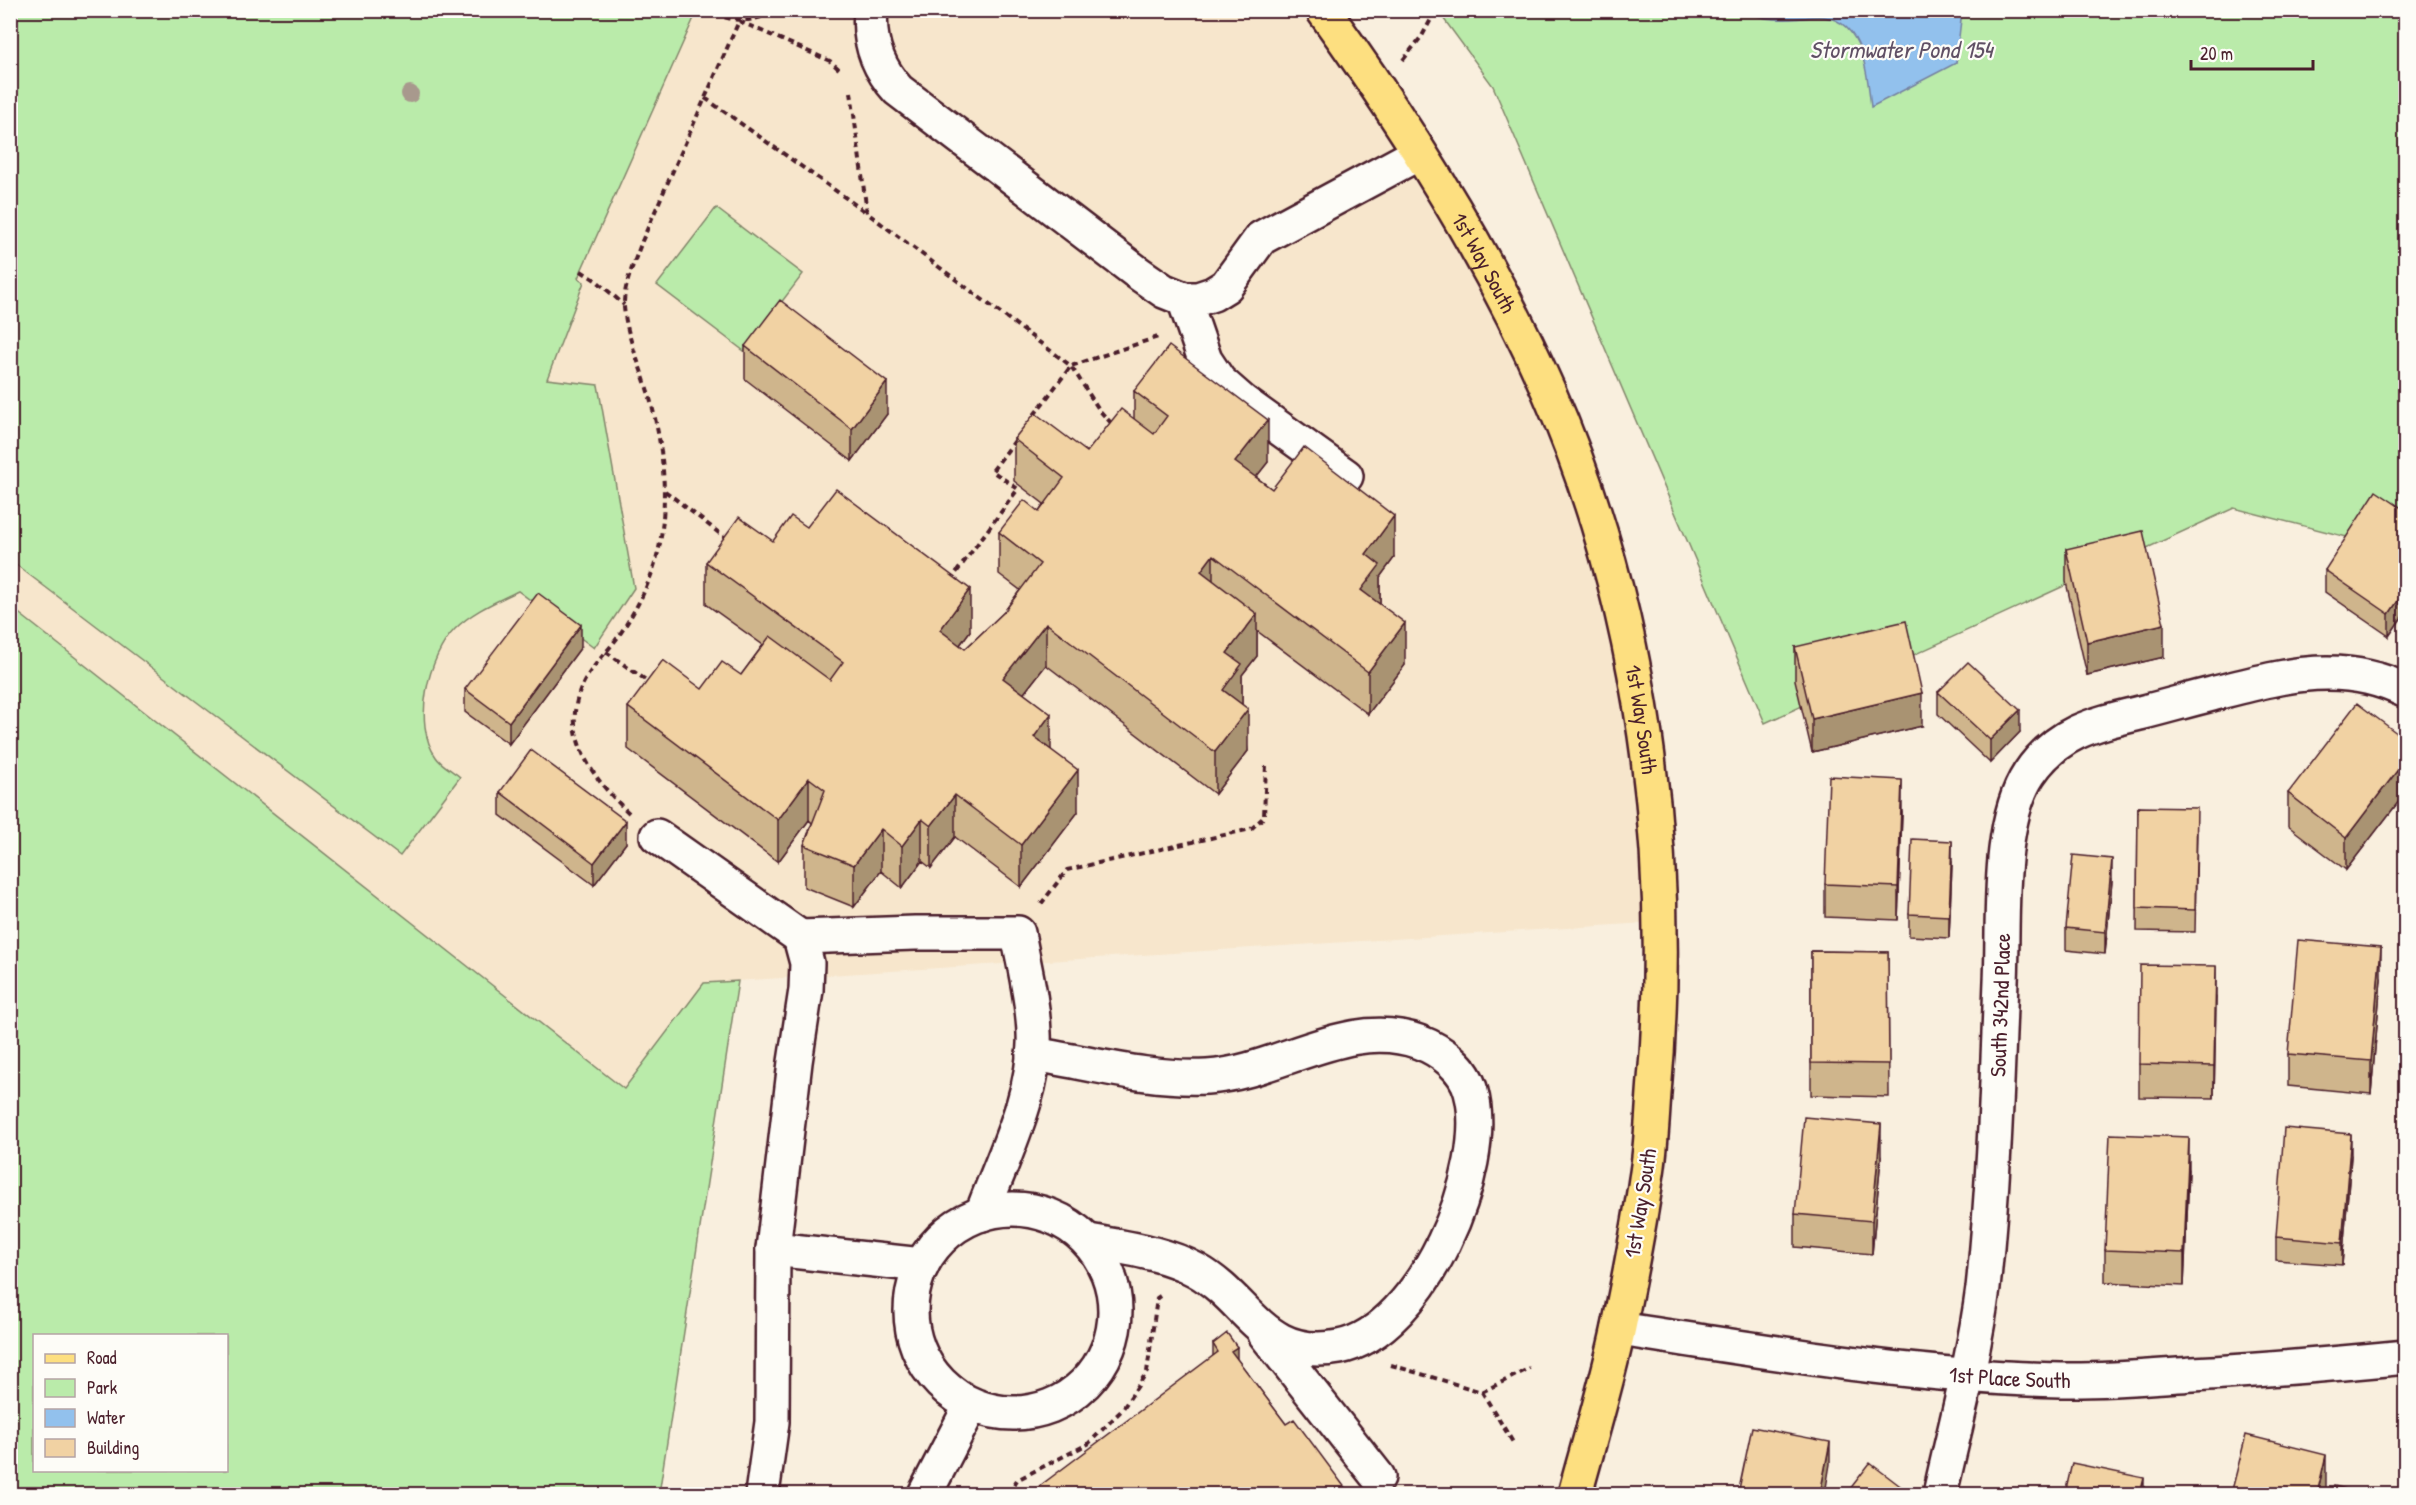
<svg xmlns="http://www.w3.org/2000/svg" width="2416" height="1505" viewBox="0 0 2416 1505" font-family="'Patrick Hand',sans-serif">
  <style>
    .built { fill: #f7e6cc }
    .green { fill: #baebaa; stroke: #82856a; stroke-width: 1.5; fill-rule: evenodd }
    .water { fill: #92c1ed; stroke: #75809f; stroke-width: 1.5 }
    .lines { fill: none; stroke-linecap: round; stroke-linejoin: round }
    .minor-casing { stroke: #4a1f2b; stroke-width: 38 }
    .major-casing { stroke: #4a1f2b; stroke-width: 38 }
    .path { stroke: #4a1f2b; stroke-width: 4; stroke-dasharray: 6 4.5; stroke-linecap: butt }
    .minor { stroke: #fdfcf7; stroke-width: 33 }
    .major { stroke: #fddf80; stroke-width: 33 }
    .tree { fill: #a8998d }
    .wall { fill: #cfb58c; stroke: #4a1f2b; stroke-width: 1.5 }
    .shaded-wall { fill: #a99372; stroke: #4a1f2b; stroke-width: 1.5 }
    .building { fill: #f1d2a3; stroke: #4a1f2b; stroke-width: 1.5 }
    .labels { text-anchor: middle; stroke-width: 4.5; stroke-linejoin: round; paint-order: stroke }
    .street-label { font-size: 22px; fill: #4a1f2b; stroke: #fdfcf7 }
    .water-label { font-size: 24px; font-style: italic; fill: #605065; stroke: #fdfcf7 }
  </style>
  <rect width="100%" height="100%" fill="#f9efde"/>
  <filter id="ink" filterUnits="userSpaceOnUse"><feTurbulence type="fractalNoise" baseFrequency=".0167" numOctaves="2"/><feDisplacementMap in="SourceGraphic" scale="12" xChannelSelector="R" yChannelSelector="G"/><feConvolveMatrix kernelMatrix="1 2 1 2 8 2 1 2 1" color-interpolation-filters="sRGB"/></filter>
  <g filter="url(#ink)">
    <path class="built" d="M10,11H1323L1470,238L1613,574L1661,922L704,983L625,1090L11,607Z"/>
    <path class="green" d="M675,10L694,18L581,271L578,278L584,282L547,379L598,385L634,588L594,648L518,591C496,602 473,611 455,629C428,656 412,724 436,757C441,765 453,771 460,777L400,856L11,561L10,11Z
      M1438,11H2405V552L2234,508L1765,723L1493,86Z
      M716,208L803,274L744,351L657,285Z
      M11,607L624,1089L704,983L738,981L659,1494H11ZM34,1336H226V1470H34Z"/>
    <path class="water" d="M1745,11H1962L1956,63L1871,107C1867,73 1863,12 1813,17C1790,19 1767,23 1745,11Z"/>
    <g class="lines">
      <g class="minor-casing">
        <g id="minor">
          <path d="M871,10C868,41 878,68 898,90L1138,273L1164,291L1184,299H1198L1213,294L1226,286L1261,238L1419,153"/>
          <path d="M1184,299L1205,360L1219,381L1243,402L1346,476"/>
          <path d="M657,836L800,937L807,963L806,990L795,1062L773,1249L772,1422L762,1494"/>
          <path d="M800,937L915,933H1018C1024,966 1033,1000 1034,1033C1037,1092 1002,1159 982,1214"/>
          <path d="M1033,1054C1090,1063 1150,1080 1207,1077C1278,1073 1348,1016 1419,1042C1441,1050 1465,1068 1471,1092C1492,1168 1422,1331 1339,1347C1263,1361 1250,1300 1196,1270C1163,1252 1125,1248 1089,1241"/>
          <circle cx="1013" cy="1311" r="102"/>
          <path d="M773,1249L922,1265"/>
          <path id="s1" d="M1619,1329C1766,1351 1912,1377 2061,1380C2105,1381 2149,1377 2193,1374C2264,1370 2335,1364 2406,1357"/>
          <path d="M1265,1334L1378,1477"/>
          <path d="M925,1494L971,1405"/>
          <path id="s2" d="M1940,1494C1955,1426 1974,1357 1983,1288C1994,1186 1997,1083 2001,981C2004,922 1996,824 2029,774C2057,732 2094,724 2140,713C2164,707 2188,700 2212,694C2279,677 2340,658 2406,691"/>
        </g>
      </g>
      <g class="major-casing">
        <g id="major">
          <path id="s3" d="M1323,10C1409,129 1489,256 1548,390C1644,609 1675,856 1654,1093C1652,1121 1651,1151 1646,1179C1639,1228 1629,1278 1619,1327C1607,1383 1590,1439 1575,1494"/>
        </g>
      </g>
      <path class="path" d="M705,10C733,22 749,25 777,10
        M1403,60L1422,36L1436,10
        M851,92L867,213L1071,366L1158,337
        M705,98L867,213
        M581,271L597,281L624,305
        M1034,415L1071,366L1100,411L1113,425
        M665,491L728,540
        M950,581L1018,489L992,471L1017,438
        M606,652L650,683
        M629,813C595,781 559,736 582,686C591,666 608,652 620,634C638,607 654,576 660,543C669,488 662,435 645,382C637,358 626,332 624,307C623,286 635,261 642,241L739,21L830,61L840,70
        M1041,904L1067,870L1251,829L1264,817L1266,764
        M1391,1365L1482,1392L1514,1444
        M1482,1392L1530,1368
        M1008,1494L1017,1480L1088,1444L1122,1410L1147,1372L1157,1298L1160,1296"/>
      <use href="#minor" class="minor"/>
      <use href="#major" class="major"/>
    </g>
    <circle class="tree" cx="410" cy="94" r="9"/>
    <path class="wall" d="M745,346L887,414L852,461L745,379Z
      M1134,391L1268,462L1256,477L1272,489L1394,558L1380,577V604L1405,665L1368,714L1257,631V656L1242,675V705L1248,751L1215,794L1046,665L1024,693L1051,750L1078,812L1021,887L955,837L931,868L922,861L902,888L881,871L854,907L804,887V845L812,823L809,820L778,862L628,749V707L702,689L741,675L763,645L706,604V562L773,541L807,527L970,631L960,645L965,649L1004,612L1020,590L999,574V532L1039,512L1044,504L1014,481V439L1087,452L1134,419Z
      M2406,511V611L2389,636L2325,592V570Z
      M2066,549L2164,657L2087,675L2066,582Z
      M581,647L509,744L465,712V689Z
      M1795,647L1922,726L1812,752L1795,680Z
      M1938,692L2020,732L1990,763L1938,714Z
      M2406,740V792L2346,870L2288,826V793Z
      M500,792L626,843L594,885L500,815Z
      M2138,807L2197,831L2195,932L2137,931Z
      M1902,813L1898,920L1825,917V884Z
      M1952,863L1949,938L1909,936V914Z
      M2112,881L2105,954L2066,950V928Z
      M1811,951L1888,952L1889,1097L1811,1095Z
      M2381,979L2371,1094L2288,1086V1054Z
      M2216,998L2214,1098L2139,1097V1064Z
      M2351,1156L2342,1265L2276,1260V1237Z
      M1881,1157L1872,1254L1795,1247V1214Z
      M2189,1170L2184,1286L2105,1282V1250Z
      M1213,1344L1237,1359L1286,1424L1349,1494L1213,1356Z"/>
    <path class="shaded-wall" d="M887,382V414L852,461V429Z
      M1268,420V462L1235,504V462Z
      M1394,516V558L1380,577V607L1361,590L1366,554Z
      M1213,555V597L1201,571Z
      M970,589V631L940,672V630Z
      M2406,589V611L2389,636V614Z
      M1257,614V656L1242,675V706L1223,690L1227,653Z
      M1046,623V665L1003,720V678Z
      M1405,623V665L1368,714V672Z
      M2164,624V657L2087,675V642Z
      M581,625V647L509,744V722Z
      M1922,693V726L1812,752V719Z
      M1248,709V751L1215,794V752Z
      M2020,710V732L1990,763V740Z
      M1051,714V756L1034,737Z
      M2406,759V792L2346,870V838Z
      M1078,770V812L1021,887V845Z
      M809,778V820L778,862V820Z
      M1902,780V813L1898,920V887Z
      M955,795V837L931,868V826Z
      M922,819V861L902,888V846Z
      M626,821V843L594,885V863Z
      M881,829V871L854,907V865Z
      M1952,841V863L1949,938V916Z
      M2112,859V881L2105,954V932Z
      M2381,947V979L2371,1094V1061Z
      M2216,966V998L2214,1098V1066Z
      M1881,1124V1157L1872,1254V1221Z
      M2351,1134V1156L2342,1265V1243Z
      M2189,1137V1170L2184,1286V1253Z
      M1237,1347V1389L1231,1351Z
      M1830,1442V1464L1825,1494H1820Z
      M2326,1455V1488L2325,1494H2317Z
      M2144,1478V1494H2140Z
      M1903,1488V1494H1898Z"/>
    <path class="building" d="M780,300L887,382L852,429L745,346Z
      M1169,346L1268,420L1235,462L1272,489L1304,447L1394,516L1366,554L1380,565L1361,590L1405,623L1368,672L1213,555L1201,571L1257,614L1227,653L1242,664L1223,690L1248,709L1215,752L1046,623L1003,678L1051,714L1034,737L1078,770L1021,845L955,795L931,826L922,819L902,846L881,829L854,865L804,845L825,790L809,778L778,820L628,707L663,660L702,689L722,662L741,675L770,636L830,680L843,662L706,562L739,517L773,541L791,516L807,527L836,489L970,589L940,630L965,649L1004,612L1040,564L999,532L1024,500L1039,512L1064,478L1014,439L1035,413L1087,452L1121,409L1154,434L1167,416L1134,391Z
      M2376,491L2406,511V589L2389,614L2325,570Z
      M2143,531L2164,624L2087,642L2066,549Z
      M538,593L581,625L509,722L465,689Z
      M1906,621L1922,693L1812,719L1795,647Z
      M1968,662L2020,710L1990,740L1938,692Z
      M2357,703L2406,740V759L2346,838L2288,793Z
      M531,750L626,821L594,863L500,792Z
      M1829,776L1902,780L1898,887L1825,884Z
      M2138,807L2197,808L2195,910L2137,908Z
      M1912,839L1952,841L1949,916L1909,914Z
      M2073,855L2112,859L2105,932L2066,928Z
      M2298,940L2381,947L2371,1061L2288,1054Z
      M1811,951L1888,952L1889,1064L1811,1063Z
      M2140,965L2216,966L2214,1066L2139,1064Z
      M1804,1117L1881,1124L1872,1221L1795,1214Z
      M2284,1128L2351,1134L2342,1243L2276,1237Z
      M2110,1134L2189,1137L2184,1253L2105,1250Z
      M1227,1333L1237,1347L1231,1351L1286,1424L1294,1419L1349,1493L1347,1494H1029L1218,1352L1213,1344Z
      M1752,1427L1830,1442L1820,1494H1738Z
      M2246,1435L2326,1455L2317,1494H2231Z
      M1870,1463L1903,1488L1898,1494H1846Z
      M2072,1463L2144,1478L2140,1494H2065Z
      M2334,1486L2367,1494H2333Z"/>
  </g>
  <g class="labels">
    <g class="street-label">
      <text dy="8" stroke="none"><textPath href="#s3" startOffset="300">1st Way South</textPath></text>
      <text dy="8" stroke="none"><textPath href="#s3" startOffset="786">1st Way South</textPath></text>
      <text dy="8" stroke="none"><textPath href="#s2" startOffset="494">South 342nd Place</textPath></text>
      <text transform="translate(1640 1203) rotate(-81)" y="8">1st Way South</text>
      <text dy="8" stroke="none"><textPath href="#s1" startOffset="394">1st Place South</textPath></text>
    </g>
    <g class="water-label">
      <text x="1901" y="58">Stormwater Pond 154</text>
    </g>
  </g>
  <rect width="2416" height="1505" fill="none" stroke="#fdfcf7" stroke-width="36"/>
  <rect x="18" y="18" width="2380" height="1469" fill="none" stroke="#4a1f2b" stroke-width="2" filter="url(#ink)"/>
  <rect x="33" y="1334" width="195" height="138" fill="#fdfcf7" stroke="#b5a4a5" stroke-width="1.5"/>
  <rect x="45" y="1354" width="30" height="9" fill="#fddf80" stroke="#b5a4a5" stroke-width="1.5"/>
  <text x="87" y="1364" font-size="18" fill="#4a1f2b">Road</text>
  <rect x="45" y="1379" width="30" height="18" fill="#baebaa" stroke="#b5a4a5" stroke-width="1.5"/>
  <text x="87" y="1394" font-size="18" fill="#4a1f2b">Park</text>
  <rect x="45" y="1409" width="30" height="18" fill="#92c1ed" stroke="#b5a4a5" stroke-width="1.5"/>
  <text x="87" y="1424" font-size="18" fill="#4a1f2b">Water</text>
  <rect x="45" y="1439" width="30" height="18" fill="#f1d2a3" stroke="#b5a4a5" stroke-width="1.5"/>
  <text x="87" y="1454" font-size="18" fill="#4a1f2b">Building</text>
  <path d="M2191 60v9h122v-9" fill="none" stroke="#4a1f2b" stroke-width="3"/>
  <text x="2200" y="60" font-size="18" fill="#4a1f2b" stroke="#fdfcf7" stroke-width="4.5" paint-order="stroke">20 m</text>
</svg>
